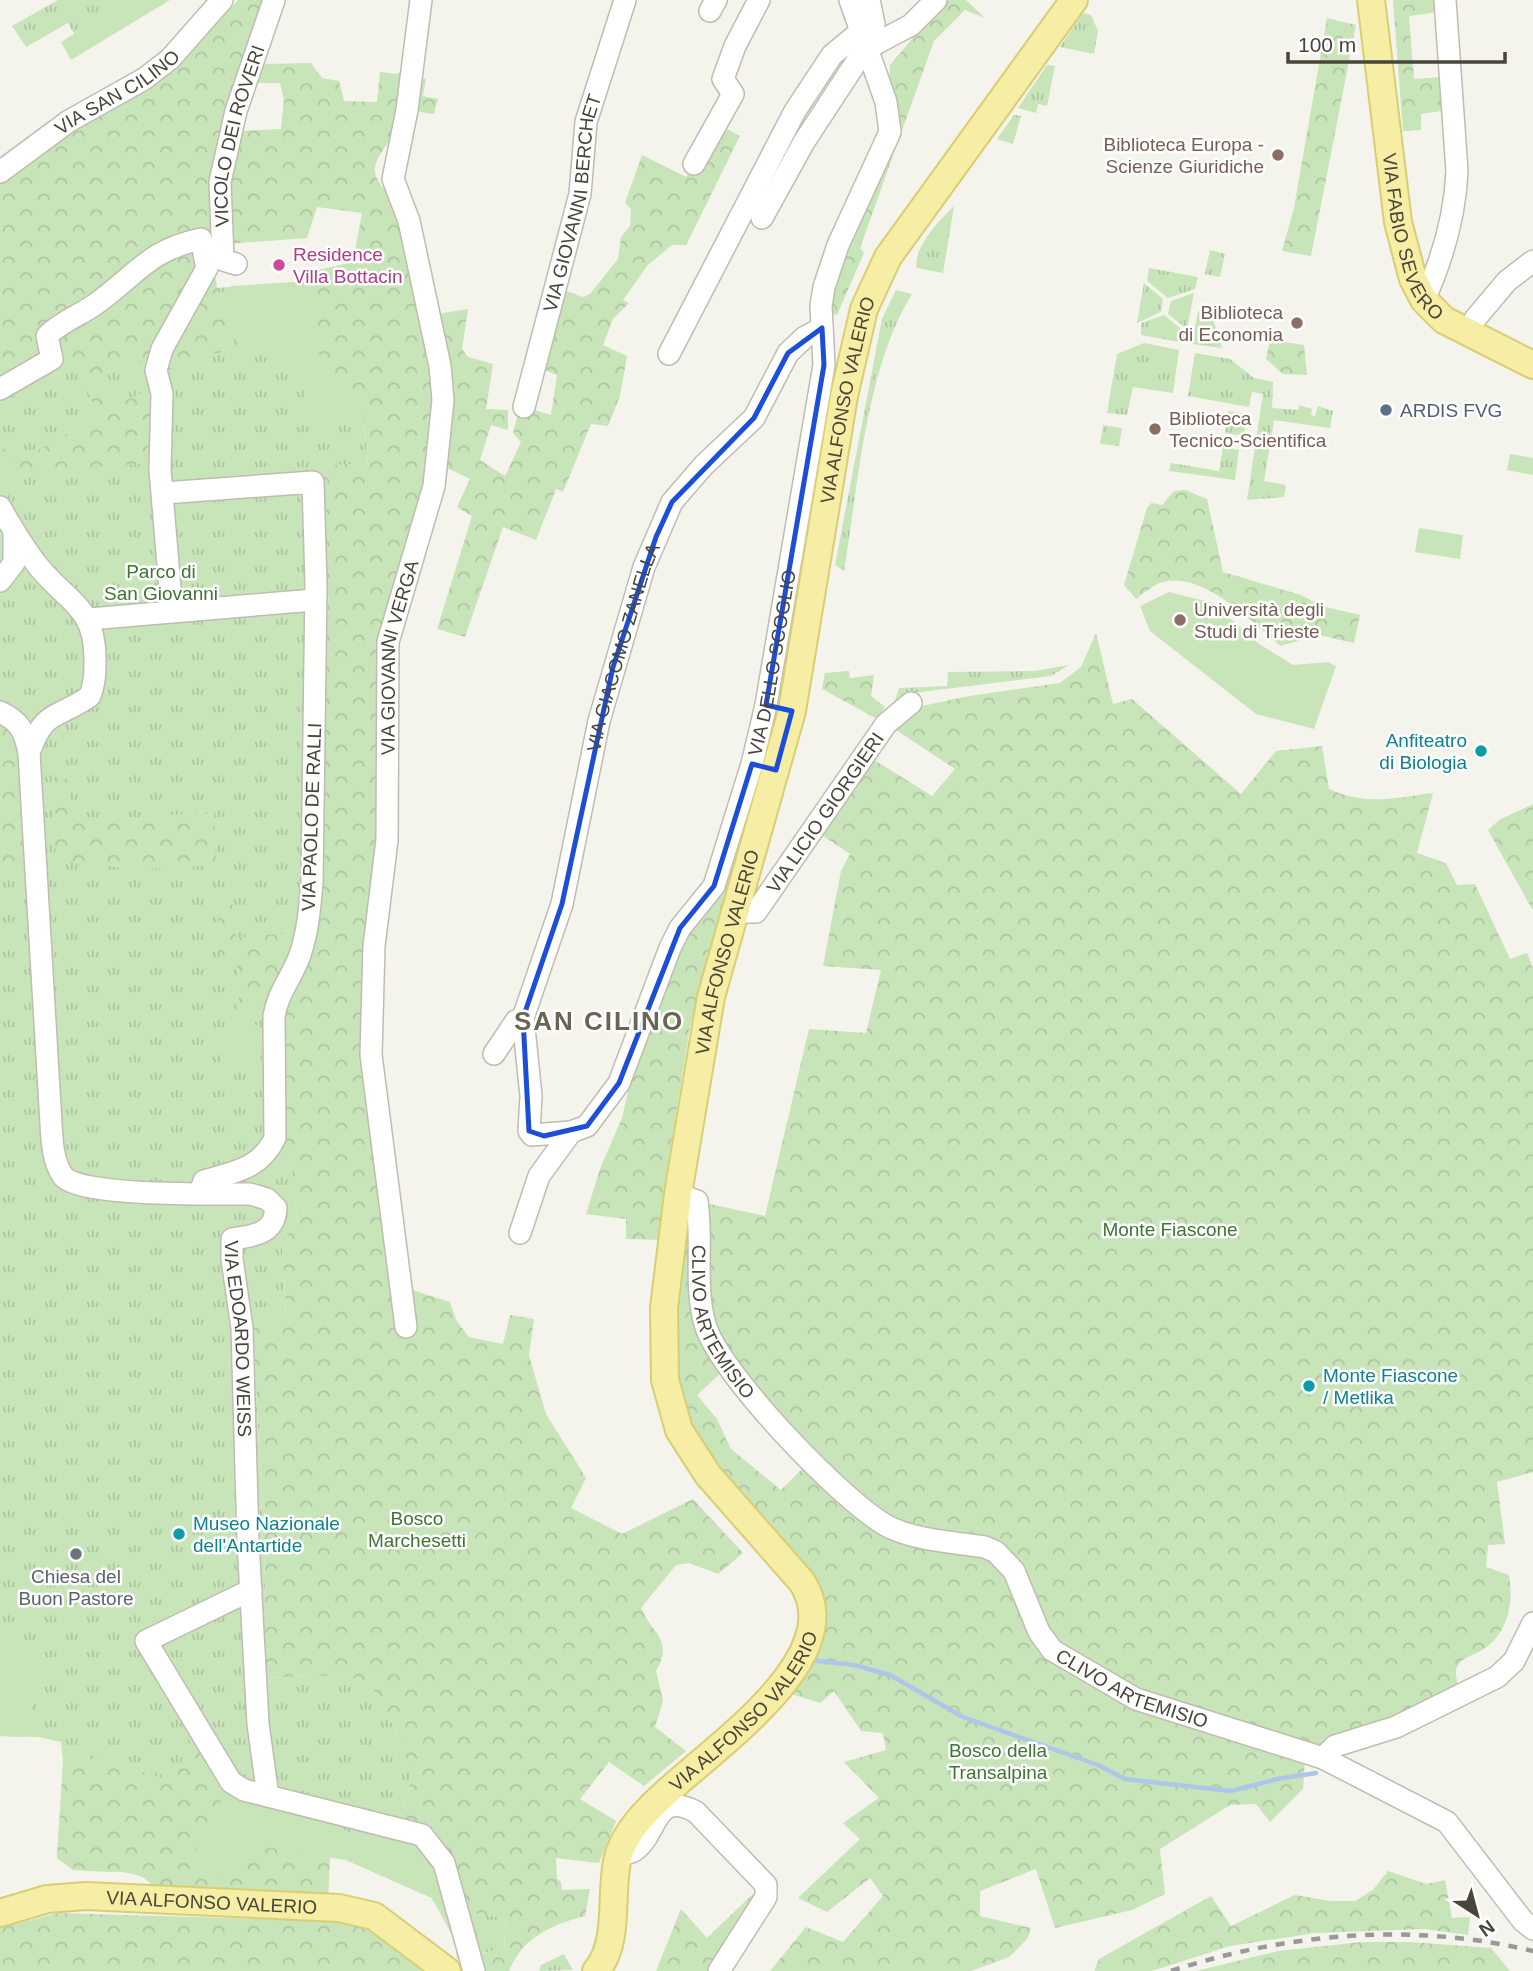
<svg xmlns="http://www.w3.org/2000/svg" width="1533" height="1971" viewBox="0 0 1533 1971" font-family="Arial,sans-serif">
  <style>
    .grass { fill: url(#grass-tufts) }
    .forest { fill: url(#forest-crowns); fill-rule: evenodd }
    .garden { fill: #c8e4b9 }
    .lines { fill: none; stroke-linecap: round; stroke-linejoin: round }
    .stream { stroke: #aec6ea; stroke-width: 4.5 }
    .minor-casing { stroke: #bfbdaf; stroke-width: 24 }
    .major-casing { stroke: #d9ce74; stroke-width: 30 }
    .minor { stroke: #fff; stroke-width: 21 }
    .major { stroke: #f5eea4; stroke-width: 26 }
    .rail { stroke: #999; stroke-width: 4.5; stroke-dasharray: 9 9; stroke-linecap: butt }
    .marked { fill: none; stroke: #1d4ed8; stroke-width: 5; stroke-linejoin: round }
    .education-dot { fill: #8d6e63; stroke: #fff; stroke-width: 2.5 }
    .hotel-dot { fill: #d1479c; stroke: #fff; stroke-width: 2.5 }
    .service-dot { fill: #5c6f8a; stroke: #fff; stroke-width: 2.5 }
    .culture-dot { fill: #0f9aa8; stroke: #fff; stroke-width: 2.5 }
    .worship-dot { fill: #6b7280; stroke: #fff; stroke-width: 2.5 }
    .labels { text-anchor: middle; stroke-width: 5; stroke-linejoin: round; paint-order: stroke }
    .street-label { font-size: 19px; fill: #48453a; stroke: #fff }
    .education-label { font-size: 19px; fill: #785e54; stroke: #fff; text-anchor: end }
    .hotel-label { font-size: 19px; fill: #b23c85; stroke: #fff; text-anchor: start }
    .service-label { font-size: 19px; fill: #4e5e75; stroke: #fff; text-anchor: start }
    .park-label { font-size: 19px; fill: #3e7532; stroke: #fff }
    .culture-label { font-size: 19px; fill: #0d838f; stroke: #fff; text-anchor: start }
    .worship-label { font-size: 19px; fill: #5b616d; stroke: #fff }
    .district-label { font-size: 26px; font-weight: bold; letter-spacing: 2px; fill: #6a6552; stroke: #fff }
  </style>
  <defs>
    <pattern id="grass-tufts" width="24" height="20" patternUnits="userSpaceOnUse" patternTransform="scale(1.75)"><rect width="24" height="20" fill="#c8e4b9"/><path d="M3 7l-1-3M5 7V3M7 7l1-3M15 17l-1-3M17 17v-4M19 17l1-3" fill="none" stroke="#adc5a0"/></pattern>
    <pattern id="forest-crowns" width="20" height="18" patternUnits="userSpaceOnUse" patternTransform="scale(1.75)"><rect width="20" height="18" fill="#c8e4b9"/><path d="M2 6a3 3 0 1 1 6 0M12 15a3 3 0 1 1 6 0" fill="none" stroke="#adc5a0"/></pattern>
  </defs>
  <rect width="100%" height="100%" fill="#f4f3ec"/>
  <path class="grass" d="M58,0H130L74,34L68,23L26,47L12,26Z
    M238,0L212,262L216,288L309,281L321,367L362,398L368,464L317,466L329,594L327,614H321L281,1163L291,1162L298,1224L282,1240L286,1316L253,1323L266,1598H258L264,1678C295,1678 333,1672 362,1680C379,1685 409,1757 410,1775C411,1787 404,1805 401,1817C453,1833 453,1865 467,1912L506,1918L504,1948L457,1959L456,1950L459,1939L452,1935L432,1898L346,1860L262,1846L111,1872L73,1870L57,1858L63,1763L61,1742L38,1737L0,1736V182L65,138L175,71Z
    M1083,13L1091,15L1098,31L1094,54L1060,47Z
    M1047,65L1055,66L1047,106L1038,104L1036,113L1018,108Z
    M1014,115L1021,116L1013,144L997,139Z
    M954,206L943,273L917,268C912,248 941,219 954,206Z
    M1210,250L1225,254L1220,277L1205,274Z
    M1149,268L1198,277L1195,289L1168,298L1147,281Z
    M1144,283L1163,299L1161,312L1137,323Z
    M896,290L912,294C866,367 858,486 844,571L835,565L882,319Z
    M1194,293L1187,329L1168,314L1171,301Z
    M1198,311L1211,313L1222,348L1192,344Z
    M1164,315L1186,333L1185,343L1141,335V323Z
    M1144,343L1179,350L1173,393L1133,387L1127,415L1107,413L1117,354Z
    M1195,353L1230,359L1254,378L1273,382L1272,408L1298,410L1299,405L1312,409L1311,415L1315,416L1318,406L1333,411L1330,428L1274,420L1264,481L1286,485L1284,497L1247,500L1263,394L1252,392L1249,407L1188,396Z
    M1228,411L1247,414L1244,436L1225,433Z
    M1103,425L1122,428L1119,446L1100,444Z
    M1223,447L1239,450L1235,480L1169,471L1171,463L1219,471Z
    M1069,665L1051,676L913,693L893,707L899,688L947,686L948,672L1035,671Z
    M564,1954L573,1970L539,1971L541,1965Z"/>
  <path class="forest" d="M238,0H267L212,262L230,351C143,363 154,388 154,463L0,473V444L14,463L100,416L71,361L0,400V182L65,138L175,71ZM148,357L147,390L113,407L100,379Z
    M945,0H966L985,18L965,10L934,41L860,248L864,253L837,315L827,312L836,268L865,198L889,92L890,65Z
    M1393,0H1438V12L1409,16L1414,79L1444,77L1447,110L1421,114V130L1403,131Z
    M1327,18L1356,25L1311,256L1282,251L1294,208Z
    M311,63L322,78L339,81L344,101L377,102L380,72L395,74L404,72C402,88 402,107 398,122C388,156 354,164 394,199L435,364L430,462L384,636L383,761L369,947L406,1288L450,1302L456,1320L469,1337L503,1344L510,1315L534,1319L529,1355L546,1414L586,1478L571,1508L622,1534L693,1499L743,1553L718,1574L689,1563L676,1565L641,1608C652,1633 674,1641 656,1671L663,1701L655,1727L686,1751L644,1786L609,1762L580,1799L616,1821L599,1863L556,1858L557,1879L561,1882L562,1890L590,1889L585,1916C551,1925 523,1937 509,1971H484L479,1954L504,1948L506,1918L466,1912C453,1865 453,1833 401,1817C404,1805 411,1787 410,1775C409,1757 379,1685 362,1680C332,1672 295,1678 264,1678L258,1599L266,1597L253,1323L286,1316L282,1240L298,1224L291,1163H281L280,1033L289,994L306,955L321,614H327L329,594L323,592L317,466L368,463L362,398L321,367L309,281L318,270L353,262L362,213L317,207L307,238L227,244L233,136L242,138L243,131L281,129L284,100L280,83H250L254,70H262L263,64Z
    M419,77L426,79L423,96L438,99L434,114L413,111Z
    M716,123L740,136L686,245H672L647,266L623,300L629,303L613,319L603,345L627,356L620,396L608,426L591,424L563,492L556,489L536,540L503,527L465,637L437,629L472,516L457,507L470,479L443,466L436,314L468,309L462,349L468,357L493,364L486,409L508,410V430L491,425L480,460L505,476L521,442L513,433L520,406L551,415L557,375L545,370L564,290L583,297L590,294L618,259L621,237L630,226L631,209L625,203L642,155L686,177Z
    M1270,340L1304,345L1307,375L1283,374L1266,359Z
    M1185,490L1207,499L1223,572L1301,595L1321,606L1360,615L1354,643L1319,635L1280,646C1254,623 1203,571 1163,582C1154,584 1143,594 1136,599L1124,585L1147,508L1151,503L1162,505L1174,491Z
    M1096,633L1113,704L1132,699L1241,794L1276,751L1322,746L1329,789C1368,806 1392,798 1433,793L1417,853L1446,863L1457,885L1475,884L1510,959L1527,953L1533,968V1472L1497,1482L1505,1544L1488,1545L1486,1567L1509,1575C1513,1600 1510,1627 1489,1645C1473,1659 1447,1656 1459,1687L1420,1707L1323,1747L1311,1749L1133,1693L1052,1639L1015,1563L910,1528L858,1497L763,1399L713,1329L708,1299L705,1203L765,1216L809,1029L866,1033L881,970L823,966L841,871L850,854L817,832L868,756L932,796L955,769L893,728L913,708L969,696L1060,683L1081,667Z
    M849,671L850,678L874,675L871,696L885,707L877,719L822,689L825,673Z
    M0,725L16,736L23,752L26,860L0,863Z
    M70,779L73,822L214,812L216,865L135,870L56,859L51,780Z
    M1533,804V909H1532L1488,830L1499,820Z
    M738,845L728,897L690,1027L665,1183L662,1240L626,1239V1219L586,1214L600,1169L622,1118L630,1083L678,949L733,861Z
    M231,892L236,938L290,933L265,1009L239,1011L237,963L227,957L220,958L217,893Z
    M692,1215L722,1372L697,1395L717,1419L731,1449L781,1490L804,1467L852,1511L988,1558L1000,1567L1047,1658L1305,1760L1303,1789L1270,1822L1256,1804L1230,1805L1160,1849L1165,1894L1132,1910L1055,1928L1036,1869L980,1891V1916L1031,1928L1027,1939L1009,1957L971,1971H770L806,1927L843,1942L883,1896L870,1878L827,1912L798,1898L860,1839L843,1823L879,1798L844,1762L886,1750L883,1733L861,1731L834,1691L820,1703L791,1694C803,1677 823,1650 824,1628C829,1566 741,1506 705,1459C694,1443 684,1414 678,1395C664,1343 684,1268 692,1215Z
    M190,1734L227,1786L215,1816L214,1827L192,1857L212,1876L262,1846L330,1857L328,1900L159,1892C154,1887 148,1880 142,1877C112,1864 86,1881 57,1858L63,1763L77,1751L175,1782Z
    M1388,1871L1426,1884L1445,1880L1452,1918L1470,1917L1468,1935L1424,1929L1315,1933L1230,1946L1152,1971H1094L1099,1959L1211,1896L1231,1926L1295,1895L1331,1901H1355L1373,1890Z
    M754,1893L751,1912L712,1971H656L681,1909L707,1938Z
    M58,1913L329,1921L365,1926L426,1971H0V1928Z
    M1362,1942H1409L1491,1948L1510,1971H1196L1278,1951Z"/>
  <path class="garden" d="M130,0H170L71,60L61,42Z
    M309,281L321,367L362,398L364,415L308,419C302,359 300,357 239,355L231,286Z
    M1510,454L1533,458V475L1507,470Z
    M1419,528L1463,535L1460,559L1415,552Z
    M1169,592L1213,603L1259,644L1293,665L1328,662L1336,666L1314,729L1256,714L1150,631L1140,606Z
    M258,1025L261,1062L221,1065L220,1028Z
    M0,1638L52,1659L21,1737L0,1736Z
    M227,1786L328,1817C351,1840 374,1840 405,1836L443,1881L457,1922H446L432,1898L346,1860L262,1846L212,1876L192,1857L214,1827L215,1817Z"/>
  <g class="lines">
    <path class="stream" d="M810,1660L854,1665L890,1675L963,1717L1098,1765L1125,1779L1231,1791L1277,1779L1316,1773"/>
    <g class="minor-casing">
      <g id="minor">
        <path d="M710,11L716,0"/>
        <path d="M866,49L911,25L936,0"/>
        <path d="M694,164L733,94L723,79L735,46L759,0"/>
        <path id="s1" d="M0,172L69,121L144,79L170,59L222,0"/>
        <path d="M762,218L804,142L872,38L874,24L869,0"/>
        <path id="s2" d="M236,264L223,260L220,182L236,111L274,0"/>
        <path d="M1424,300C1443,258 1455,217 1457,171L1445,0"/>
        <path d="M1475,319L1507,281L1533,261"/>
        <path d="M669,354L795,111L832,55L860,32"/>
        <path d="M0,389L52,359L47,336C60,322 81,315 97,303C137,274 149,250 201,239L207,268L162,349L156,370L162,394L160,470L172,612"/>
        <path id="s3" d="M524,407L580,194L586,122L625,0"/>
        <path d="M164,493L313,482L316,584L312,882C310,907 308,931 300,955C292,977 278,992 274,1016L275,1138C260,1169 235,1172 204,1181L200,1193"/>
        <path d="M0,507C12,528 24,548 38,566C67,602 95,606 95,659C95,672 95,683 90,696C56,720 45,708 29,753"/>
        <path d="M0,581L14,563V533"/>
        <path d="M89,619L314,600"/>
        <path id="s4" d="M0,712C20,721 25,732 29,753L50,1107C52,1129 50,1158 63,1176C78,1197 220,1194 250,1194L267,1199L276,1208C275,1233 255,1236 232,1239V1259L242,1328L248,1541L258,1724L268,1796"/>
        <path id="s5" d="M735,912H756L886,724L911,703"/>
        <path d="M494,1054L516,1021L523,1018"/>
        <path id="s6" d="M571,1132L532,1135L529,1131L531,1096L523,1018L562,904L599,721L644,567L672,502L704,465L754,418L788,353L805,337L822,328"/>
        <path id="s7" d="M678,1194L697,1201C703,1241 694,1286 705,1324C717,1371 847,1507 891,1528C920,1541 955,1542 985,1547L996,1552L1014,1571L1039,1632L1052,1650L1136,1699L1323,1758L1447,1822L1523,1921L1533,1929"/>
        <path id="s8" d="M520,1233L539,1176L571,1132L587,1126L619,1083L670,948L680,928L714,886L752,764L766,705L824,365L821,306L824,287L838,245L890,132L886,102L850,0"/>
        <path id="s9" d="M406,1327L371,1055L374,946L387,840L388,642L434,486L443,400L440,366L409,221L393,179L407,110L421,0"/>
        <path d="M251,1590L146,1641L231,1782L244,1790L422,1835L444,1863L474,1971"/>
        <path d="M1323,1758L1335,1746L1396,1727L1497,1677L1514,1661L1533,1623"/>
        <path d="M619,1855C623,1854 632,1853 635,1850C658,1834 654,1789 696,1812L766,1885V1897L719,1971"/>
      </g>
    </g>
    <g class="major-casing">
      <g id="major">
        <path id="s10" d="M1371,0L1398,222L1413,279L1424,300L1444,320L1533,365"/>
        <path id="s11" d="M0,1913L47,1899L86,1896L339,1908L374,1916L447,1971"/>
        <path id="s12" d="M596,1971C621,1942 609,1892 618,1857C623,1839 637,1821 650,1808C696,1758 854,1662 802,1582L708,1475L679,1430L665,1380L664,1308L678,1194L711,997L792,711L844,396L864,309L888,257L1074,0"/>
      </g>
    </g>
    <use href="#minor" class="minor"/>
    <use href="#major" class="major"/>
    <path class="rail" d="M1171,1971C1287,1933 1413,1922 1533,1951"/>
  </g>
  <path class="marked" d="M822,328L824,365L766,705L792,711L776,770L752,764L714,886L680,928L619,1083L587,1126L544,1136L529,1131L523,1018L562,904L613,667L656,537L672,502L754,418L788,353Z"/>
  <g class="education-dot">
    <circle cx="1278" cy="155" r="7"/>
    <circle cx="1297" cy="323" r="7"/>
    <circle cx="1155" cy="429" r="7"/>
    <circle cx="1180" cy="620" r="7"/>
  </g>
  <circle class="hotel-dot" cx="279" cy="265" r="7"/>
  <circle class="service-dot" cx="1386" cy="410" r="7"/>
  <g class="culture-dot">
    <circle cx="1481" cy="751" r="7"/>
    <circle cx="1309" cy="1386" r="7"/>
    <circle cx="179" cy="1534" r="7"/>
  </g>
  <circle class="worship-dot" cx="76" cy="1554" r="7"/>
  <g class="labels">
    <g class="street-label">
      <text dy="7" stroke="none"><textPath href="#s1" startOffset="142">VIA SAN CILINO</textPath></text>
      <text dy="7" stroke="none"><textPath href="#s2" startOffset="140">VICOLO DEI ROVERI</textPath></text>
      <text dy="7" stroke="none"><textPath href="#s3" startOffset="210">VIA GIOVANNI BERCHET</textPath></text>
      <text dy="7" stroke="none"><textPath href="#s10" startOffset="242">VIA FABIO SEVERO</textPath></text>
      <text dy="7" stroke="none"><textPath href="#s12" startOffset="1718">VIA ALFONSO VALERIO</textPath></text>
      <text dy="7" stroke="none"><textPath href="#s6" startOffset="542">VIA GIACOMO ZANELLA</textPath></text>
      <text dy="7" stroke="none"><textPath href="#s9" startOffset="674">VIA GIOVANNI VERGA</textPath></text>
      <text dy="7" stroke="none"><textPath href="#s8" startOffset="637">VIA DELLO SCOGLIO</textPath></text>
      <text dy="7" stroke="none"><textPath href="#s5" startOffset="142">VIA LICIO GIORGIERI</textPath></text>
      <text transform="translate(311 817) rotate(-88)" y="7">VIA PAOLO DE RALLI</text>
      <text dy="7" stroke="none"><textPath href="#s12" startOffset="1152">VIA ALFONSO VALERIO</textPath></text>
      <text dy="7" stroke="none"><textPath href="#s7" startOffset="147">CLIVO ARTEMISIO</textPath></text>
      <text dy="7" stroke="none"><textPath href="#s4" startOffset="859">VIA EDOARDO WEISS</textPath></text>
      <text dy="7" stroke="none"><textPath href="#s7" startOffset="735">CLIVO ARTEMISIO</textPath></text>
      <text dy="7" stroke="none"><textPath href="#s12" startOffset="313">VIA ALFONSO VALERIO</textPath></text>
      <text dy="7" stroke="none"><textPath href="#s11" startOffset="214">VIA ALFONSO VALERIO</textPath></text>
    </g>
    <g class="education-label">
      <text x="1264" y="151">Biblioteca Europa -<tspan x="1264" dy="22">Scienze Giuridiche</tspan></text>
      <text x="1283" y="319">Biblioteca<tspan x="1283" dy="22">di Economia</tspan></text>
      <text x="1169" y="425" text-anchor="start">Biblioteca<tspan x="1169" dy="22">Tecnico-Scientifica</tspan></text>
      <text x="1194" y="616" text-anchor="start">Università degli<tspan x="1194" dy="22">Studi di Trieste</tspan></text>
    </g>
    <g class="hotel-label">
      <text x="293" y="261">Residence<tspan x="293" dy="22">Villa Bottacin</tspan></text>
    </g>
    <g class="service-label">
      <text x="1400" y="417">ARDIS FVG</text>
    </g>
    <g class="park-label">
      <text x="161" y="578">Parco di<tspan x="161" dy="22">San Giovanni</tspan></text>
      <text x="1170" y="1236">Monte Fiascone</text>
      <text x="417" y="1525">Bosco<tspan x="417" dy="22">Marchesetti</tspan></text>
      <text x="998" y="1757">Bosco della<tspan x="998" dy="22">Transalpina</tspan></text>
    </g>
    <g class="culture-label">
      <text x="1467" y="747" text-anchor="end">Anfiteatro<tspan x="1467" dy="22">di Biologia</tspan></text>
      <text x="1323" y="1382">Monte Fiascone<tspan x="1323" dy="22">/ Metlika</tspan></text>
      <text x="193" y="1530">Museo Nazionale<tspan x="193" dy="22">dell'Antartide</tspan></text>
    </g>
    <g class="worship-label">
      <text x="76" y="1583">Chiesa del<tspan x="76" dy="22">Buon Pastore</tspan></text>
    </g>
    <g class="district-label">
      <text x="599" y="1030">SAN CILINO</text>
    </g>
  </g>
  <g transform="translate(1477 1915) rotate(144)" stroke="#ffffff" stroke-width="5" paint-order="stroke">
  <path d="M0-5L12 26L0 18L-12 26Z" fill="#48453a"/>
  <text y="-10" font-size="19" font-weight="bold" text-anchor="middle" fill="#48453a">N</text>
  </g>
  <path d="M1288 52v10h217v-10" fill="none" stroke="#48453a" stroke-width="3.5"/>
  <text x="1298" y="52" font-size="21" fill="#48453a" stroke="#ffffff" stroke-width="5" paint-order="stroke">100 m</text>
</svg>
